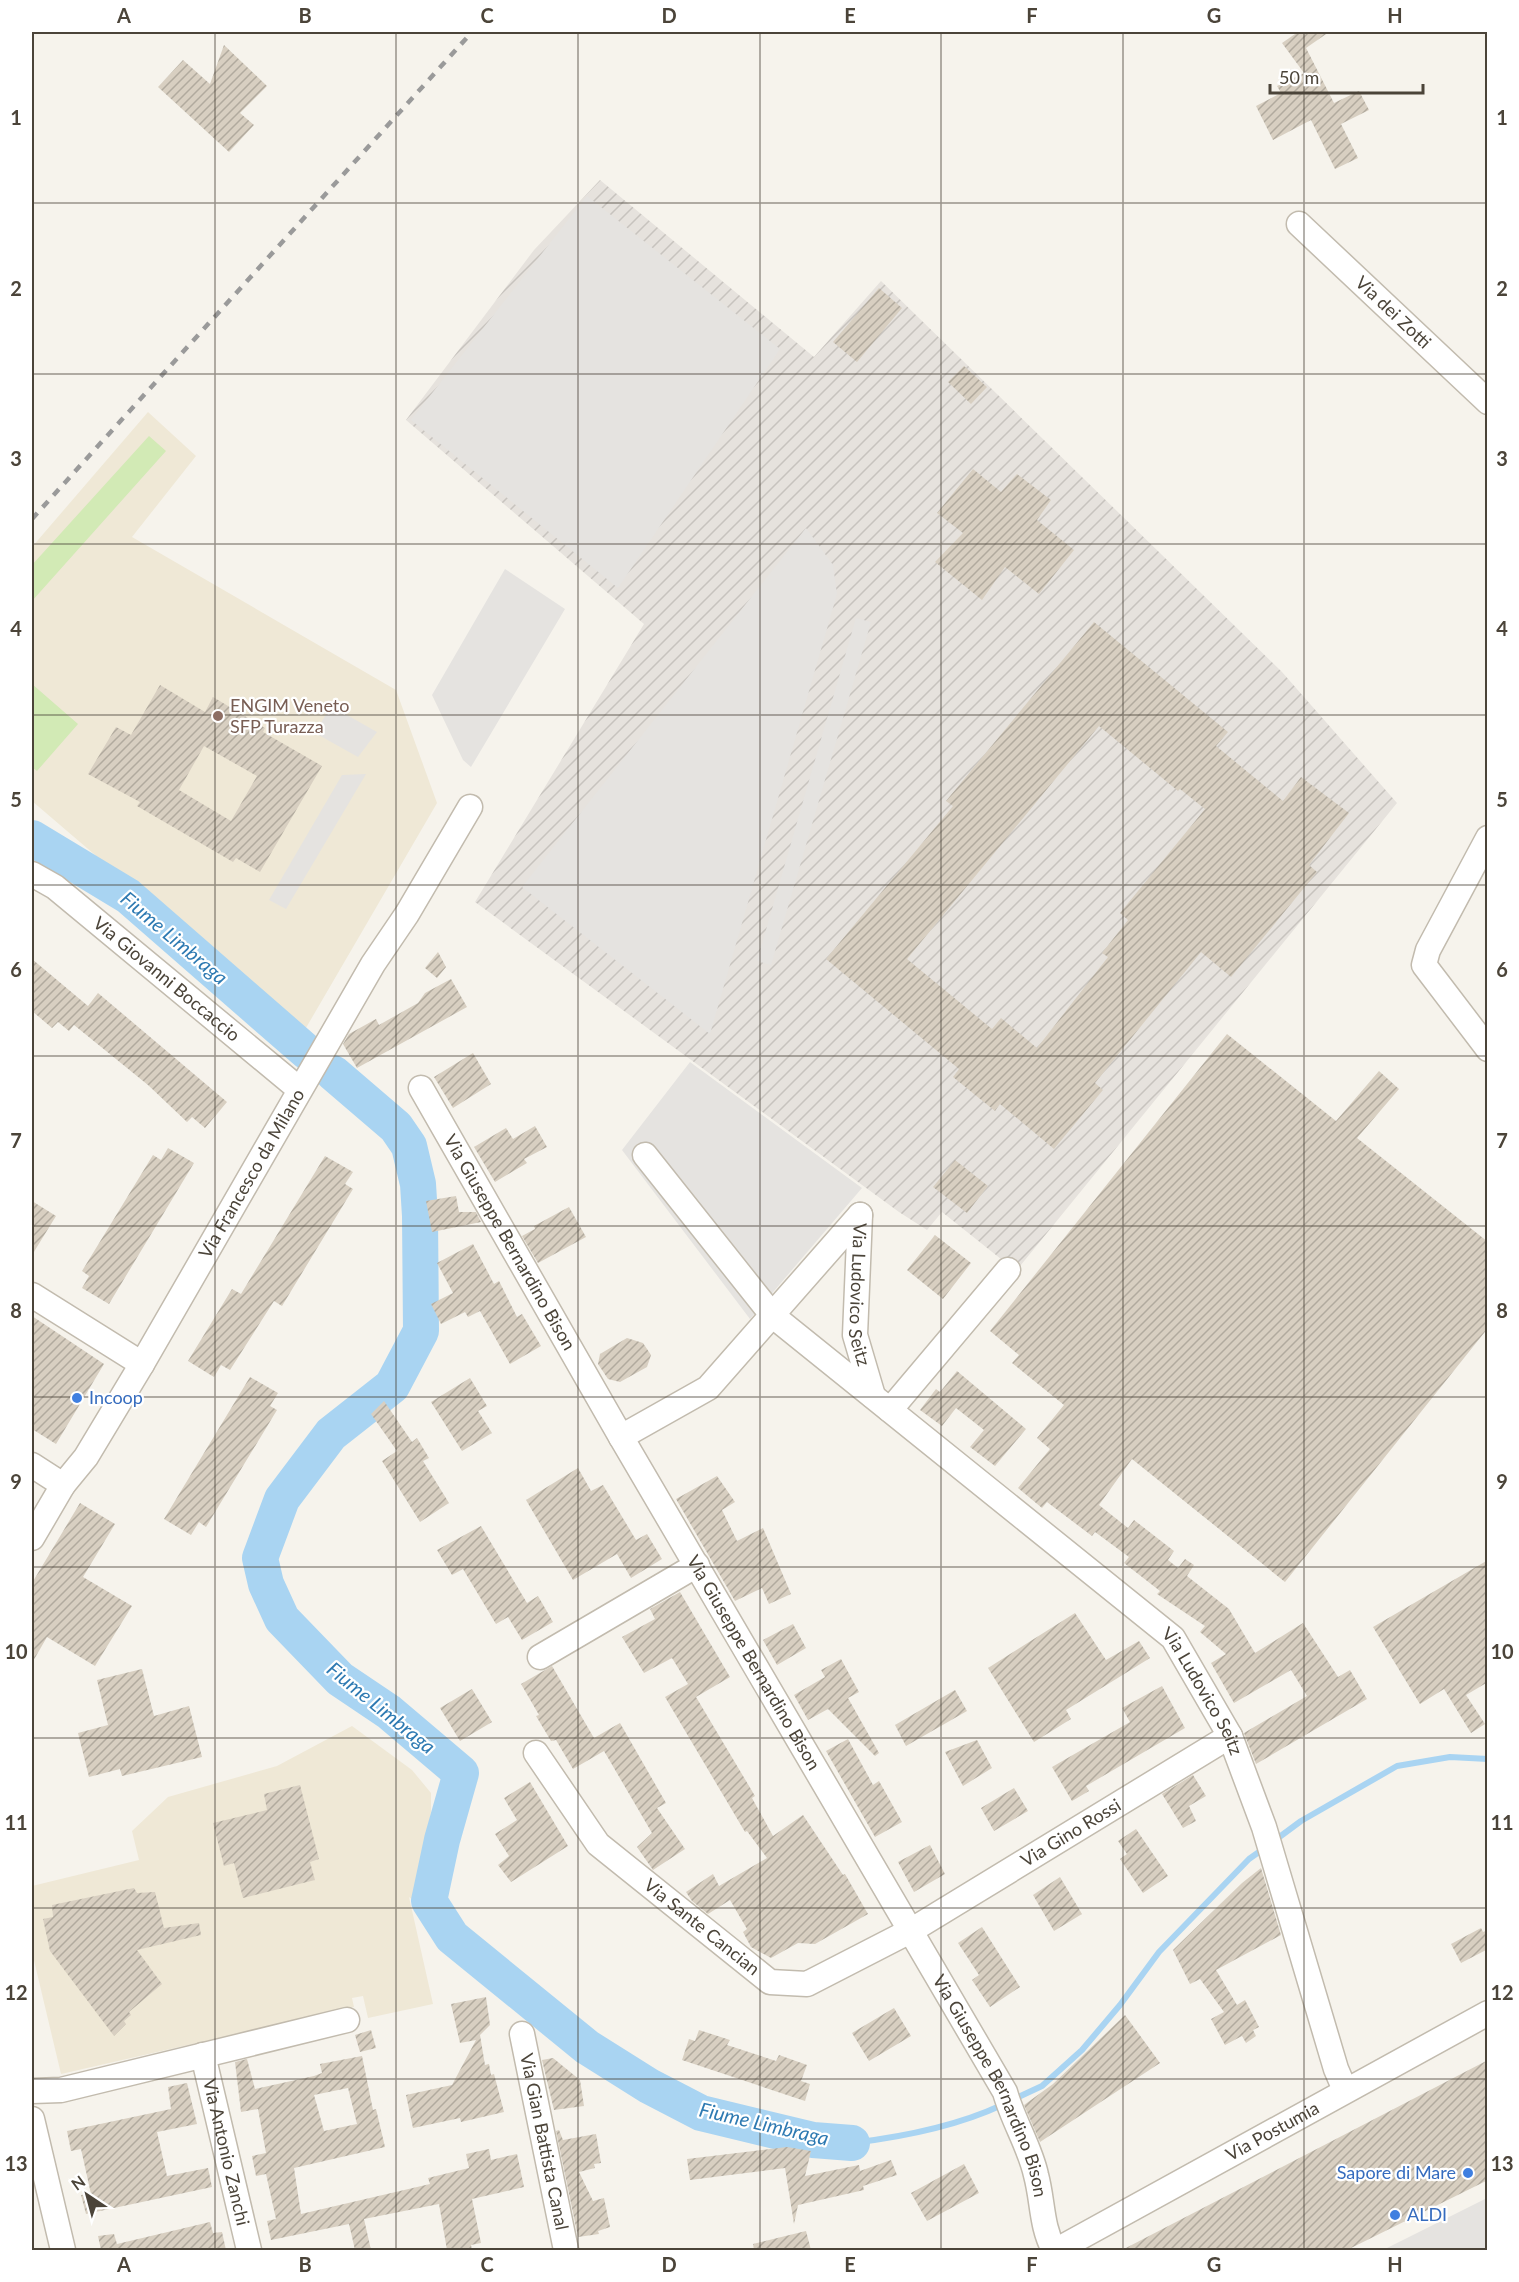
<svg xmlns="http://www.w3.org/2000/svg" width="1519" height="2282" viewBox="0 0 1519 2282" font-family="Lato,sans-serif">
  <style>
    .industrial { fill: url(#industrial-furrows) }
    .education { fill: #efe8d6 }
    .grass { fill: #d2eab5 }
    .parking { fill: #e5e3e0 }
    .lines { fill: none; stroke-linecap: round; stroke-linejoin: round }
    .stream { stroke: #a9d4f2; stroke-width: 6 }
    .river { stroke: #a9d4f2; stroke-width: 36 }
    .building { fill: url(#building-hatch); fill-rule: evenodd }
    .minor-casing { stroke: #c2bbae; stroke-width: 27 }
    .minor { stroke: #fff; stroke-width: 24 }
    .rail { stroke: #9a9a9a; stroke-width: 4.5; stroke-dasharray: 8 8; stroke-linecap: butt }
    .grid { fill: none; stroke: #4b4439; stroke-width: 1.5; stroke-opacity: 0.55 }
    .education-dot { fill: #8d6e63; stroke: #fff; stroke-width: 2 }
    .shop-dot { fill: #3f7fe0; stroke: #fff; stroke-width: 2 }
    .labels { text-anchor: middle; stroke-width: 4.5; stroke-linejoin: round; paint-order: stroke }
    .street-label { font-size: 18px; fill: #4b4439; stroke: #fff }
    .education-label { font-size: 18px; fill: #785e54; stroke: #fff; text-anchor: start }
    .shop-label { font-size: 18px; fill: #366cbe; stroke: #fff; text-anchor: start }
    .water-label { font-size: 20px; font-style: italic; fill: #2e7ab2; stroke: #fff }
    .neatline { fill: none; stroke: #4b4439; stroke-width: 2 }
    .grid-label { font-size: 20px; text-anchor: middle; font-weight: bold; fill: #4b4439 }
  </style>
  <defs>
    <pattern id="industrial-furrows" width="10" height="10" patternUnits="userSpaceOnUse" patternTransform="scale(1.5)"><rect width="10" height="10" fill="#e6e2dd"/><path d="M-1 1l2-2M0 10L10 0M9 11l2-2" fill="none" stroke="#c7c3be"/></pattern>
    <pattern id="building-hatch" width="6" height="6" patternUnits="userSpaceOnUse" patternTransform="scale(1.5)"><rect width="6" height="6" fill="#d8cfc1"/><path d="M-1 1l2-2M0 6l6-6M5 7l2-2" fill="none" stroke="#b1aa9e"/></pattern>
  </defs>
  <rect width="100%" height="100%" fill="#f6f3ec"/>
  <path class="industrial" d="M600,180L814,357L881,281L1282,672L1397,803L1016,1271L942,1212L927,1230L899,1212L475,902L644,624L406,420L534,250Z"/>
  <path class="education" d="M148,412L196,456L132,537L396,690L437,803L303,1033L32,801V547Z
    M352,1726L412,1770L431,1793V1812L426,1837L421,1885L428,1917L423,1908L409,1897L433,2004L368,2018L363,1996L352,1998L354,2007L61,2074L32,1952V1886L139,1860L132,1831L168,1797L277,1766Z"/>
  <path class="grass" d="M149,436L166,451L32,601V565Z
    M32,684L78,724L37,771L32,767Z"/>
  <path class="parking" d="M587,196L780,349L618,588L411,420Z
    M806,528L833,565L837,594L710,1034L522,887Z
    M505,569L565,609L471,767L463,760L432,695Z
    M856,618L871,622L771,965L757,961Z
    M331,706L377,732L358,757L315,733Z
    M366,774L286,909L269,900L342,775Z
    M690,1062L862,1188L750,1319L622,1150Z
    M1487,2198V2250H1383Z"/>
  <g class="lines">
    <path class="stream" d="M1274,1841L1301,1821L1397,1766L1450,1757L1488,1759
      M1012,2100L1042,2086L1082,2050L1120,2005L1159,1952L1249,1859L1266,1847
      M852,2143C902,2137 957,2126 1002,2105"/>
    <path class="river" d="M32,838L128,896L307,1052
      M333,1073L396,1127L409,1146L418,1184L420,1216L421,1331L392,1386L331,1434L282,1499L260,1558L266,1584L282,1619L340,1679L389,1712L461,1773L442,1840L429,1901L452,1937L587,2047L649,2086L701,2113L813,2140L852,2143"/>
  </g>
  <path class="building" d="M1298,32H1329L1306,48L1334,103L1359,91L1369,110L1341,124L1358,158L1335,169L1311,120L1273,140L1256,106L1281,93L1277,86L1304,73L1282,43Z
    M224,45L267,86L240,113L254,125L229,152L158,87L183,60L210,84Z
    M879,288L902,308L857,362L833,342Z
    M964,366L987,387L971,404L948,382Z
    M973,469L1001,492L1017,474L1051,500L1037,520L1074,550L1039,594L1005,567L982,600L935,562L963,533L937,513Z
    M1094,622L1228,732L1216,746L1283,801L1301,777L1349,813L1309,865L1317,872L1231,977L1201,952L1095,1083L1103,1090L1054,1149L1000,1104L995,1111L953,1077L959,1069L826,959L953,806L946,801ZM1099,726L1178,791L1180,789L1205,809L1120,913L1128,920L1102,953L1108,957L1037,1048L1001,1018L992,1029L907,959Z
    M160,685L205,712L213,697L265,728L263,732L322,766L260,872L236,858L233,862L137,806L140,802L88,774L116,727L131,735ZM204,746L257,776L231,821L179,790Z
    M438,952L446,967L437,978L425,968Z
    M32,959L88,1006L98,993L227,1102L205,1128L192,1117L187,1122L148,1085L74,1025L69,1031L58,1022L52,1028L32,1011Z
    M451,979L467,1007L357,1068L343,1044L349,1034L376,1019L379,1025L418,1003L425,993Z
    M1227,1034L1336,1121L1379,1071L1399,1089L1357,1138L1488,1242V1328L1285,1582L1132,1459L1099,1505L1128,1528L1134,1520L1174,1551L1168,1560L1178,1568L1185,1559L1194,1565L1187,1576L1229,1609L1255,1653L1303,1623L1338,1677L1350,1670L1367,1699L1256,1764L1244,1733L1307,1696L1291,1670L1234,1703L1211,1663L1226,1654L1200,1632L1205,1626L1157,1594L1160,1591L1124,1563L1129,1557L1095,1532L1092,1536L1047,1502L1042,1508L1018,1488L1050,1449L1037,1438L1064,1405L1012,1363L1019,1355L990,1331Z
    M473,1053L491,1084L453,1108L434,1077Z
    M535,1126L547,1147L524,1159L527,1163L495,1182L474,1147L506,1128L513,1139Z
    M168,1148L194,1163L109,1304L82,1288L89,1276L82,1271L153,1155L161,1160Z
    M325,1156L353,1172L345,1184L353,1189L282,1306L274,1301L230,1370L221,1365L214,1377L188,1361L232,1289L241,1294Z
    M955,1160L988,1186L967,1213L933,1187Z
    M456,1196L459,1212H476L481,1222L432,1232L426,1201Z
    M32,1201L56,1216L32,1255Z
    M569,1207L586,1237L538,1263L522,1236L535,1229L534,1226Z
    M935,1235L971,1263L943,1299L907,1270Z
    M473,1244L494,1284L499,1281L517,1317L522,1314L541,1346L510,1364L480,1311L468,1317L465,1312L441,1324L431,1304L453,1293L437,1263Z
    M32,1316L104,1364L56,1444L32,1429Z
    M627,1338L643,1343L651,1355L647,1367L620,1382L608,1379L598,1364L600,1354Z
    M957,1371L1026,1429L995,1466L970,1447L984,1430L956,1408L942,1426L920,1410L936,1389L940,1392Z
    M250,1377L278,1393L270,1406L277,1410L206,1527L199,1522L191,1535L164,1519Z
    M470,1378L487,1406L478,1411L492,1433L462,1451L431,1402Z
    M384,1401L412,1442L417,1438L429,1458L423,1461L449,1503L420,1522L382,1461L397,1451L371,1414Z
    M578,1468L591,1491L603,1485L636,1540L647,1534L662,1559L631,1578L617,1554L573,1580L526,1500Z
    M717,1476L735,1502L722,1510L737,1541L763,1528L791,1594L769,1604L762,1588L735,1601L676,1499Z
    M80,1503L115,1524L83,1577L132,1606L95,1666L47,1637L32,1663V1583Z
    M481,1526L527,1603L538,1596L553,1622L522,1640L508,1617L496,1624L463,1569L452,1575L437,1550Z
    M1488,1560V1682L1466,1695L1485,1724L1471,1733L1444,1689L1420,1704L1373,1627Z
    M680,1592L730,1677L696,1697L755,1796L752,1798L773,1836L803,1815L843,1875L845,1874L868,1914L815,1944L798,1943L771,1958L751,1947L743,1932L747,1929L730,1900L708,1914L692,1901L686,1892L713,1874L719,1886L767,1858L747,1831L745,1832L665,1697L688,1684L672,1658L644,1673L622,1637L655,1619L650,1609Z
    M1075,1613L1106,1660L1139,1641L1150,1658L1066,1710L1071,1719L1034,1742L988,1668Z
    M793,1624L806,1648L777,1665L763,1640Z
    M841,1659L859,1692L848,1698L879,1753L875,1756L828,1709L808,1720L794,1695L825,1677L821,1670Z
    M552,1666L594,1738L620,1723L666,1803L657,1808L685,1849L653,1870L637,1847L652,1833L604,1751L573,1769L556,1740L551,1741L536,1716L539,1715L521,1684Z
    M142,1669L154,1716L189,1706L202,1757L122,1776L120,1769L89,1777L78,1733L108,1725L97,1680Z
    M1162,1686L1185,1728L1086,1786L1089,1791L1072,1801L1052,1767L1130,1722L1122,1708Z
    M472,1689L492,1722L460,1741L440,1708Z
    M955,1690L967,1711L906,1746L895,1725Z
    M848,1739L873,1785L879,1781L902,1822L875,1837L826,1751Z
    M977,1740L992,1768L963,1786L945,1752Z
    M1193,1775L1206,1796L1189,1806L1196,1821L1183,1828L1162,1794Z
    M530,1782L568,1846L511,1882L498,1865L509,1856L495,1834L517,1820L504,1798Z
    M300,1785L319,1859L310,1862L315,1880L243,1898L234,1863L224,1866L213,1823L267,1810L264,1794Z
    M1014,1788L1028,1811L994,1831L981,1808Z
    M1136,1829L1168,1876L1143,1893L1120,1859L1127,1854L1118,1841Z
    M930,1845L945,1874L914,1892L898,1862Z
    M1261,1868L1281,1935L1216,1970L1237,2005L1245,2000L1259,2027L1253,2030L1256,2036L1246,2043L1242,2036L1225,2045L1211,2019L1224,2012L1200,1979L1190,1984L1173,1950L1242,1883Z
    M1060,1877L1082,1914L1054,1931L1033,1895Z
    M134,1888L137,1893L155,1892L164,1928L199,1923L201,1935L137,1950L162,1984L129,2012L131,2015L124,2021L126,2024L114,2036L50,1951L43,1919L53,1917L52,1905Z
    M982,1927L1020,1987L990,2007L972,1980L979,1975L958,1943Z
    M1481,1928L1483,1932L1488,1930V1949L1461,1963L1451,1944Z
    M486,1997L490,2025L480,2035L485,2065L489,2064L491,2075L494,2074L504,2112L461,2122L460,2118L413,2128L406,2095L452,2085L476,2040L460,2043L451,2004Z
    M894,2008L911,2036L869,2061L852,2033Z
    M1125,2015L1160,2063L1040,2142L1024,2105L1053,2084Z
    M371,2030L376,2048L360,2052L355,2035Z
    M699,2030L730,2040L727,2045L776,2061L779,2055L807,2065L801,2081L810,2084L805,2101L682,2060L689,2039L695,2041Z
    M362,2056L373,2110L376,2109L385,2147L294,2168L301,2214L430,2184L428,2178L469,2168L466,2154L489,2149L491,2160L517,2154L524,2187L472,2199L481,2243L471,2245L472,2250H447L439,2204L364,2219L371,2250H355L349,2224L271,2240L267,2221L276,2219L266,2174L256,2176L252,2156L266,2153L258,2109L241,2112L235,2062L247,2059L255,2089L314,2076L322,2073L320,2064ZM348,2088L357,2124L324,2131L314,2095Z
    M553,2058L580,2080L584,2106L554,2110L542,2060Z
    M1488,2060V2180L1347,2250H1122Z
    M187,2083L197,2124L157,2132L167,2176L208,2168L212,2187L86,2214L81,2195L91,2194L81,2149L71,2151L67,2131L171,2109L168,2087Z
    M559,2130L563,2140L596,2134L601,2163L594,2164L595,2168L579,2172L593,2201L604,2198L610,2227L598,2231L599,2234L578,2237L556,2131Z
    M787,2147L811,2151L805,2176L859,2165L860,2171L891,2160L897,2175L863,2186L864,2190L798,2205L794,2224L785,2168L690,2180L687,2159Z
    M964,2164L979,2193L927,2221L911,2193Z
    M210,2222L213,2233L222,2232L226,2250H101L98,2236L114,2234L117,2244Z
    M806,2231L811,2250H754L753,2244Z"/>
  <g class="lines">
    <g class="minor-casing">
      <g id="minor">
        <path id="s1" d="M1299,224L1488,402"/>
        <path d="M1488,838L1428,950L1424,965L1488,1049"/>
        <path id="s2" d="M32,874L55,887L299,1089"/>
        <path id="s3" d="M421,1088L621,1437L1005,2092C1013,2121 1030,2147 1036,2175C1043,2201 1041,2226 1054,2250"/>
        <path id="s4" d="M645,1155L773,1316L1173,1638L1230,1736L1264,1827L1336,2069L1345,2090"/>
        <path id="s5" d="M860,1215L855,1335L873,1396"/>
        <path d="M32,1295L142,1364"/>
        <path d="M890,1410L1008,1270"/>
        <path d="M621,1437L708,1388L860,1215"/>
        <path d="M32,1465L63,1485"/>
        <path id="s6" d="M32,1538L63,1485L86,1457L142,1364L373,964L407,914L470,807"/>
        <path d="M540,1657L697,1565"/>
        <path id="s7" d="M536,1753L598,1844L770,1982L807,1984L912,1930L1230,1736"/>
        <path id="s8" d="M522,2034L566,2250"/>
        <path id="s9" d="M203,2055L249,2250"/>
        <path d="M32,2091L61,2090L347,2020"/>
        <path d="M32,2119L63,2250"/>
        <path id="s10" d="M1057,2250L1488,2013"/>
      </g>
    </g>
    <use href="#minor" class="minor"/>
    <path class="rail" d="M32,519L472,32"/>
  </g>
  <path class="grid" d="M215,32V2250M396,32V2250M578,32V2250M760,32V2250M941,32V2250M1123,32V2250M1304,32V2250M32,203H1488M32,374H1488M32,544H1488M32,715H1488M32,885H1488M32,1056H1488M32,1226H1488M32,1397H1488M32,1567H1488M32,1738H1488M32,1908H1488M32,2079H1488"/>
  <circle class="education-dot" cx="218" cy="716" r="6"/>
  <g class="shop-dot">
    <circle cx="77" cy="1398" r="6"/>
    <circle cx="1468" cy="2173" r="6"/>
    <circle cx="1395" cy="2215" r="6"/>
  </g>
  <g class="labels">
    <g class="street-label">
      <text dy="6" stroke="none"><textPath href="#s1" startOffset="129">Via dei Zotti</textPath></text>
      <text dy="6" stroke="none"><textPath href="#s2" startOffset="171">Via Giovanni Boccaccio</textPath></text>
      <text dy="6" stroke="none"><textPath href="#s6" startOffset="426">Via Francesco da Milano</textPath></text>
      <text dy="6" stroke="none"><textPath href="#s3" startOffset="178">Via Giuseppe Bernardino Bison</textPath></text>
      <text dy="6" stroke="none"><textPath href="#s5" startOffset="80">Via Ludovico Seitz</textPath></text>
      <text dy="6" stroke="none"><textPath href="#s3" startOffset="664">Via Giuseppe Bernardino Bison</textPath></text>
      <text dy="6" stroke="none"><textPath href="#s4" startOffset="780">Via Ludovico Seitz</textPath></text>
      <text dy="6" stroke="none"><textPath href="#s7" startOffset="672">Via Gino Rossi</textPath></text>
      <text dy="6" stroke="none"><textPath href="#s7" startOffset="243">Via Sante Cancian</textPath></text>
      <text dy="6" stroke="none"><textPath href="#s3" startOffset="1150">Via Giuseppe Bernardino Bison</textPath></text>
      <text dy="6" stroke="none"><textPath href="#s10" startOffset="246">Via Postumia</textPath></text>
      <text dy="6" stroke="none"><textPath href="#s8" startOffset="110">Via Gian Battista Canal</textPath></text>
      <text dy="6" stroke="none"><textPath href="#s9" startOffset="100">Via Antonio Zanchi</textPath></text>
    </g>
    <g class="education-label">
      <text x="230" y="712">ENGIM Veneto<tspan x="230" dy="21">SFP Turazza</tspan></text>
    </g>
    <g class="shop-label">
      <text x="89" y="1404">Incoop</text>
      <text x="1456" y="2179" text-anchor="end">Sapore di Mare</text>
      <text x="1407" y="2221">ALDI</text>
    </g>
    <g class="water-label">
      <text transform="translate(174 938) rotate(40)" y="7">Fiume Limbraga</text>
      <text transform="translate(381 1708) rotate(39)" y="7">Fiume Limbraga</text>
      <text transform="translate(764 2124) rotate(13)" y="7">Fiume Limbraga</text>
    </g>
  </g>
  <rect width="1519" height="2282" fill="none" stroke="#ffffff" stroke-width="66"/>
  <g transform="translate(87 2195) rotate(324)" stroke="#ffffff" stroke-width="4.5" paint-order="stroke">
  <path d="M0-4.5L10 22L0 15L-10 22Z" fill="#4b4439"/>
  <text y="-9" font-size="16" font-weight="bold" text-anchor="middle" fill="#4b4439">N</text>
  </g>
  <path d="M1270 84v9h153v-9" fill="none" stroke="#4b4439" stroke-width="3"/>
  <text x="1279" y="84" font-size="18" fill="#4b4439" stroke="#ffffff" stroke-width="4.5" paint-order="stroke">50 m</text>
  <rect x="33" y="33" width="1453" height="2216" class="neatline"/>
  <g class="grid-label">
    <text x="124" y="23">A</text>
    <text x="305" y="23">B</text>
    <text x="487" y="23">C</text>
    <text x="669" y="23">D</text>
    <text x="850" y="23">E</text>
    <text x="1032" y="23">F</text>
    <text x="1214" y="23">G</text>
    <text x="1395" y="23">H</text>
    <text x="16" y="125">1</text>
    <text x="1502" y="125">1</text>
    <text x="16" y="296">2</text>
    <text x="1502" y="296">2</text>
    <text x="16" y="466">3</text>
    <text x="1502" y="466">3</text>
    <text x="16" y="636">4</text>
    <text x="1502" y="636">4</text>
    <text x="16" y="807">5</text>
    <text x="1502" y="807">5</text>
    <text x="16" y="977">6</text>
    <text x="1502" y="977">6</text>
    <text x="16" y="1148">7</text>
    <text x="1502" y="1148">7</text>
    <text x="16" y="1318">8</text>
    <text x="1502" y="1318">8</text>
    <text x="16" y="1489">9</text>
    <text x="1502" y="1489">9</text>
    <text x="16" y="1659">10</text>
    <text x="1502" y="1659">10</text>
    <text x="16" y="1830">11</text>
    <text x="1502" y="1830">11</text>
    <text x="16" y="2000">12</text>
    <text x="1502" y="2000">12</text>
    <text x="16" y="2171">13</text>
    <text x="1502" y="2171">13</text>
    <text x="124" y="2272">A</text>
    <text x="305" y="2272">B</text>
    <text x="487" y="2272">C</text>
    <text x="669" y="2272">D</text>
    <text x="850" y="2272">E</text>
    <text x="1032" y="2272">F</text>
    <text x="1214" y="2272">G</text>
    <text x="1395" y="2272">H</text>
  </g>
</svg>
